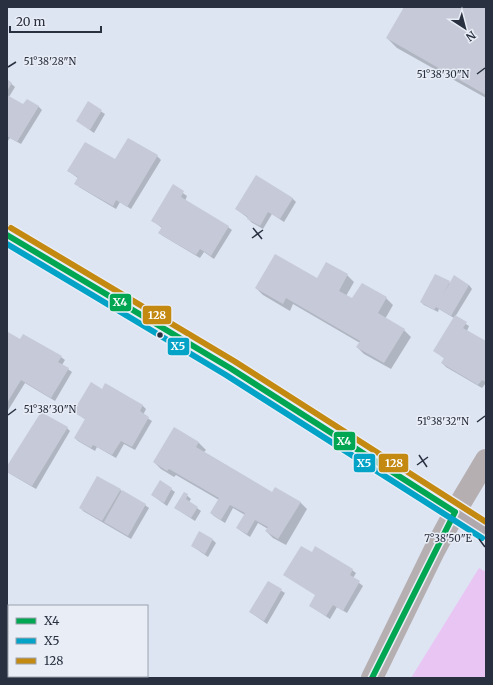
<svg xmlns="http://www.w3.org/2000/svg" width="493" height="685" viewBox="0 0 493 685" font-family="Merriweather,serif">
  <style>
    .green { fill: #e9c5f4 }
    .shadow { fill: #0003 }
    .building { fill: #c6cad8 }
    .lines { fill: none; stroke-linecap: round; stroke-linejoin: round }
    .minor { stroke: #b5afb1; stroke-width: 22 }
    .primary { stroke: #afa8ac; stroke-width: 22 }
    .bus-1-casing { stroke: #e9edf6; stroke-width: 9 }
    .bus-2-casing { stroke: #e9edf6; stroke-width: 9 }
    .bus-3-casing { stroke: #e9edf6; stroke-width: 9 }
    .bus-1 { stroke: #00a651; stroke-width: 6 }
    .bus-2 { stroke: #02a3c7; stroke-width: 6 }
    .bus-3 { stroke: #c48910; stroke-width: 6 }
    .ticks { fill: none; stroke: #293141; stroke-width: 1.5 }
    .bus-dot { fill: #293141; stroke: #e9edf6; stroke-width: 1.5 }
    .ticks-label { font-size: 10px; text-anchor: middle; fill: #293141; stroke: #e9edf6; stroke-width: 3; stroke-linejoin: round; paint-order: stroke }
    .line-badge { stroke: #e9edf6; stroke-width: 1.5 }
    .badge-label { font-size: 11px; text-anchor: middle; font-weight: bold; fill: #fff }
  </style>
  <rect width="100%" height="100%" fill="#dde4f2"/>
  <path class="green" d="M479,568L486,572V678H411Z
    M7,650L9,652V676H52L56,678H7Z"/>
  <path class="shadow" d="M405,7H486V98L397,48L387,38Z
    M7,80L15,87L9,97L24,106H38L42,110L21,144L10,138L7,142Z
    M88,103L105,114L94,133L77,121Z
    M128,139L157,156L161,160L131,209L120,202L116,209L79,187L78,178L68,171L116,160Z
    M173,186L187,196L185,201L228,227L232,230L214,259L204,252L200,258L163,236L159,233L162,228L152,220Z
    M292,198L296,202L284,222L272,214L263,229L251,222L248,218L236,209Z
    M337,269L347,275L354,282L346,296L352,300L386,298L393,305L385,319L404,330L411,337L391,369L364,354L357,347L360,343L293,304L290,311L263,295L256,288L317,280Z
    M449,282L450,284L469,285L472,289L455,317L469,326L467,331L486,343V383L482,388L446,367L442,363L445,359L435,351L454,318L439,309L438,312L424,305L421,302Z
    M7,337L61,357L65,360L62,365L72,372L55,401L25,383L7,412Z
    M106,384L143,406L146,409L143,415L152,421L135,450L124,444L116,458L97,447L95,451L78,441L75,438L86,420L75,412L102,390Z
    M67,428L70,431L36,489L7,472V468Z
    M175,428L199,443L206,450L204,452L273,493L300,502L307,509L286,545L273,538L266,531L268,529L258,523L250,537L241,531L237,528L245,515L233,508L225,523L214,516L211,513L219,500L176,475L174,477L161,469L154,462Z
    M161,482L175,492L167,506L152,495Z
    M120,490L145,505L149,508L131,539L83,511L80,507Z
    M184,493L191,499L189,502L201,511L195,521L175,508Z
    M213,540L216,543L208,557L192,546Z
    M352,570L356,573L353,578L363,586L347,613L337,607L330,619L310,606L316,595L285,575Z
    M268,582L285,593L267,624L250,612Z"/>
  <path class="building" d="M404,7H486V95L386,38Z
    M7,79L12,83L7,91Z
    M7,95L23,104L27,99L39,106L17,142L7,136Z
    M88,101L102,110L90,130L76,121Z
    M128,138L158,155L127,207L116,200L113,206L74,184L78,177L67,171L85,142L115,159Z
    M256,175L293,198L280,219L268,212L260,226L247,219L248,217L235,209Z
    M173,184L184,191L181,197L229,226L211,256L200,249L196,255L158,233L162,227L151,221Z
    M275,254L317,278L326,262L348,274L339,291L352,298L362,283L387,297L378,313L405,329L384,363L356,347L360,341L286,298L283,304L255,288Z
    M435,274L450,281L443,295L454,275L469,285L451,316L436,307L434,310L420,302Z
    M455,315L467,322L463,328L486,341V382L482,380L478,385L441,363L444,358L433,351Z
    M8,332L20,339L23,334L62,356L58,362L69,368L51,398L21,380L7,403V335Z
    M91,382L102,389L105,383L143,405L140,411L149,417L132,447L121,441L112,455L93,445L91,448L74,438L85,419L73,412Z
    M41,412L68,427L32,486L7,472V466Z
    M174,427L199,442L196,447L247,477L272,492L275,487L301,502L278,539L265,531L268,527L255,520L247,534L236,528L245,513L230,505L221,520L210,513L219,498L169,469L167,471L153,462Z
    M97,476L121,489L102,521L79,508Z
    M160,480L172,488L164,503L151,495Z
    M122,490L146,504L128,536L104,522Z
    M184,492L188,494L186,499L198,507L191,518L174,508Z
    M199,531L213,539L205,554L191,546Z
    M301,546L312,552L315,546L353,569L350,575L360,581L343,611L333,605L326,616L309,606L315,595L283,575Z
    M268,581L282,589L264,621L249,612Z"/>
  <g class="lines">
    <path class="minor" d="M372,678L434,551L455,512L486,460"/>
    <path class="primary" d="M7,235L230,368L486,531"/>
    <g class="bus-1-casing">
      <path id="bus-1" d="M7,235L230,368L455,512
        M372,678L455,512"/>
    </g>
    <g class="bus-2-casing">
      <path id="bus-2" d="M7,244L226,375L482,538"/>
    </g>
    <g class="bus-3-casing">
      <path id="bus-3" d="M11,228L234,361L486,522"/>
    </g>
    <use href="#bus-1" class="bus-1"/>
    <use href="#bus-2" class="bus-2"/>
    <use href="#bus-3" class="bus-3"/>
  </g>
  <path class="ticks" d="M8,67L16,62M477,74L485,68M253,228L262,239M252,238L263,230M8,415L16,409M477,422L485,416M419,455L427,467M417,465L428,457M479,539L485,547"/>
  <circle class="bus-dot" cx="160" cy="335" r="3.5"/>
  <g class="ticks-label">
    <text x="50" y="65">51°38'28"N</text>
    <text x="443" y="78">51°38'30"N</text>
    <text x="50" y="413">51°38'30"N</text>
    <text x="443" y="425">51°38'32"N</text>
    <text x="448" y="542">7°38'50"E</text>
  </g>
  <g class="line-badge">
    <rect x="109" y="293" width="23" height="19" rx="4" fill="#00a651"/>
    <rect x="142" y="305" width="30" height="20" rx="4" fill="#c48910"/>
    <rect x="167" y="337" width="23" height="19" rx="4" fill="#02a3c7"/>
    <rect x="333" y="431" width="23" height="20" rx="4" fill="#00a651"/>
    <rect x="378" y="453" width="31" height="20" rx="4" fill="#c48910"/>
    <rect x="353" y="453" width="23" height="20" rx="4" fill="#02a3c7"/>
  </g>
  <g class="badge-label">
    <text x="120" y="306">X4</text>
    <text x="157" y="319">128</text>
    <text x="178" y="350">X5</text>
    <text x="344" y="445">X4</text>
    <text x="394" y="467">128</text>
    <text x="364" y="467">X5</text>
  </g>
  <rect width="493" height="685" fill="none" stroke="#293141" stroke-width="16"/>
  <rect x="8" y="605" width="140" height="72" fill="#e9edf6" stroke="#9ca2ae"/>
  <rect x="16" y="618" width="20" height="6" fill="#00a651" stroke="#9ca2ae"/>
  <text x="44" y="625" font-size="12" fill="#293141">X4</text>
  <rect x="16" y="638" width="20" height="6" fill="#02a3c7" stroke="#9ca2ae"/>
  <text x="44" y="645" font-size="12" fill="#293141">X5</text>
  <rect x="16" y="658" width="20" height="6" fill="#c48910" stroke="#9ca2ae"/>
  <text x="44" y="665" font-size="12" fill="#293141">128</text>
  <g transform="translate(465 28) rotate(144)" stroke="#e9edf6" stroke-width="3" paint-order="stroke">
  <path d="M0-3L7 15L0 10L-7 15Z" fill="#293141"/>
  <text y="-6" font-size="11" font-weight="bold" text-anchor="middle" fill="#293141">N</text>
  </g>
  <path d="M10 26v6h91v-6" fill="none" stroke="#293141" stroke-width="2"/>
  <text x="16" y="26" font-size="12" fill="#293141" stroke="#e9edf6" stroke-width="3" paint-order="stroke">20 m</text>
</svg>
